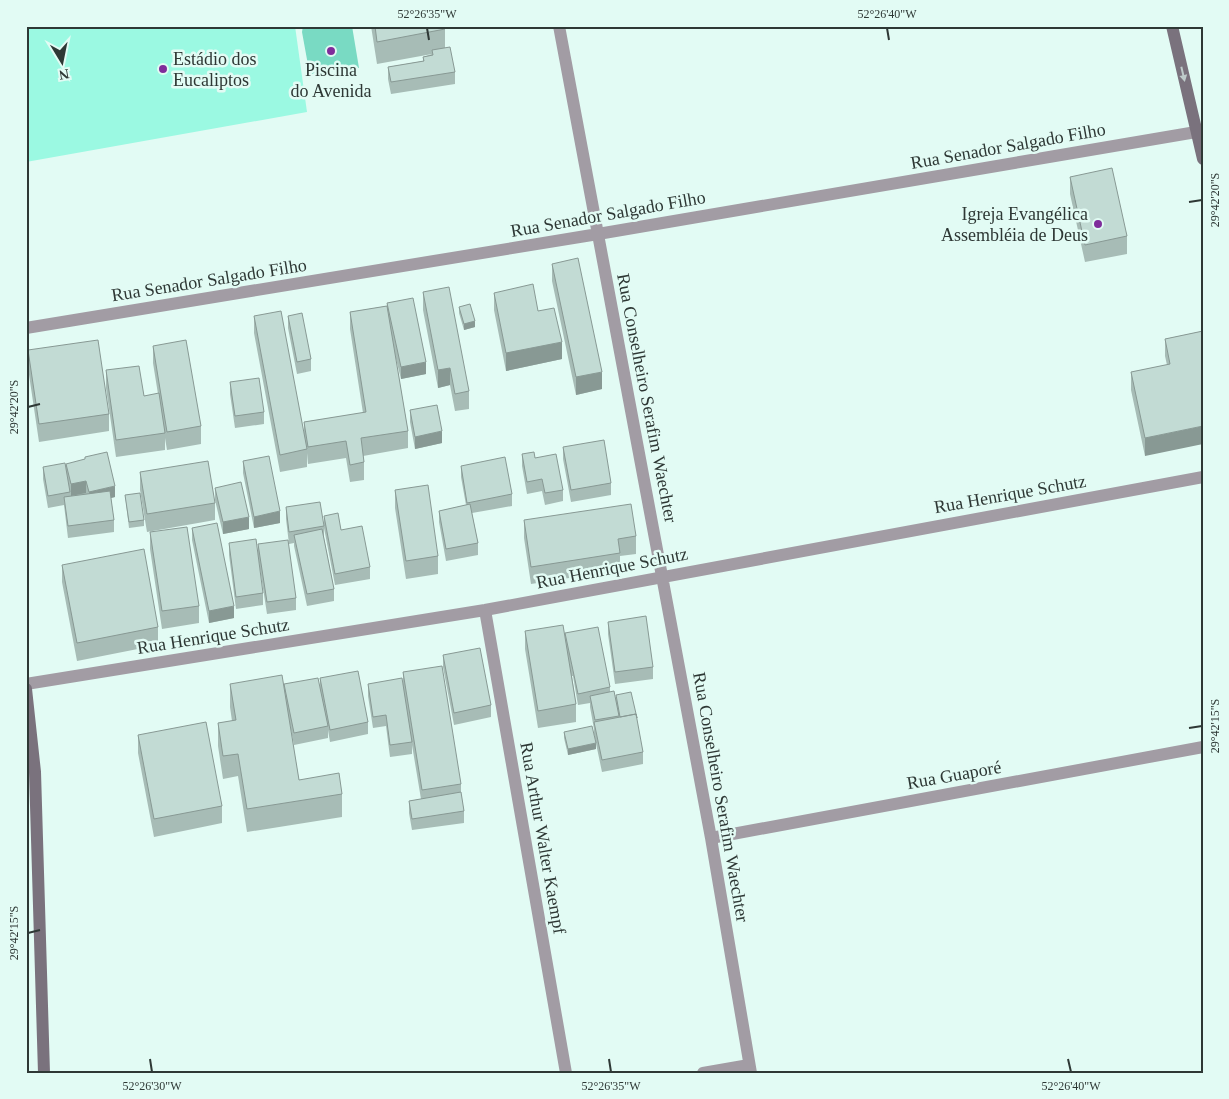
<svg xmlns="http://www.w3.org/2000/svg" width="1229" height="1099" viewBox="0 0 1229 1099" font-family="Georgia,serif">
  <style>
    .green { fill: #9bf9e2 }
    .water { fill: #79dac3 }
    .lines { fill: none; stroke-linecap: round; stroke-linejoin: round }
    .street { stroke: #a29ca4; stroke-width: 12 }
    .secondary { stroke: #7a727d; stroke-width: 12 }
    .wall { fill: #a7bcb6 }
    .shaded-wall { fill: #889994 }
    .building { fill: #c2dbd4; stroke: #889994 }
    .oneway { fill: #becbca }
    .ticks { fill: none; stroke: #2e3835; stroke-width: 2 }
    .poi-dot { fill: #7f2c9b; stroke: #e2fbf4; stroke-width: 2 }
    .labels { text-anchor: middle; stroke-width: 5; stroke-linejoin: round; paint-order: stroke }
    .poi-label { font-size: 18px; fill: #2e3835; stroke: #e2fbf4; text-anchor: start }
    .street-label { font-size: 18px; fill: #2e3835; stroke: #e2fbf4 }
    .neatline { fill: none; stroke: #2e3835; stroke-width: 2 }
    .ticks-label { font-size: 12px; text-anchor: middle; fill: #2e3835 }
  </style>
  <rect width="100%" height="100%" fill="#e2fbf4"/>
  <path class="green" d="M26,26H295L307,112L26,162Z"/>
  <path class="water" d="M303,26H352L359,68C351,66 341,66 335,72C326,70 316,70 310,76L302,32Z"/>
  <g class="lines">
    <path class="street" d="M559,26L711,838L751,1073
      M26,328L598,234L1196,132
      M485,610L566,1073
      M26,684L485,610L1203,477
      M711,838L1203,747
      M703,1073L749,1065"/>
    <path class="secondary" d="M1172,26L1203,159
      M26,689L35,772L42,1006L44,1073"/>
  </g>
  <path class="wall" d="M371,26H445V48L455,72V84L391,94L388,79V67L423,61V57L432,54L377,64Z
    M1070,177L1127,236V254L1085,262L1070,194Z
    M552,264L602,389L576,395L552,281Z
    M423,292L469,391V409L455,411L450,385L438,388L423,310Z
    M494,293L538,311L562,359L506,371L494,310Z
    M387,303L426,374L401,379L395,355L408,431V448L363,456L364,462V480L350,482L346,458L308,464L307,453V467L280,472L254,333V316L304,438V422L363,413L350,329V312L387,306Z
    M459,307L475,327L464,330L459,313Z
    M288,316L311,359V371L297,374L288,328Z
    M1203,331L1145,456L1131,390V372L1167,365L1165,356V339Z
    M153,346L201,426V444L167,450L165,438V450L116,457L106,388V370L144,396L158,394L153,363Z
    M28,350L109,414V431L39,442L28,368Z
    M230,382L264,412V424L235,428L230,394Z
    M410,410L442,443L415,449L410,422Z
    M563,447L611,483V495L571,502L563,459Z
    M522,454L535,458L563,490V501L545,505L542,491L527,494L522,466Z
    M243,461L280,523L254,528L243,473Z
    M66,464L115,497L111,498L114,520V532L68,538L64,505L48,508L43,479V467L66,470Z
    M461,466L512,494V506L472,513L478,543V555L446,561L439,522V511L466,505L461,477Z
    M140,472L215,503V520L147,532L140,490Z
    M215,488L249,529L223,534L215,500Z
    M395,490L438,556V574L406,579L395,508Z
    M125,495L144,520V526L129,528Z
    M286,507L324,526V538L334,589V601L307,606L294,546V543L289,544L286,519Z
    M324,516L341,530L370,567V579L335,585L324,528Z
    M524,520L636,536V554L620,556V570L531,584L524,538Z
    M192,528L234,618L209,623L192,540Z
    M150,532L199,606V623L162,629L150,549Z
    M229,543L263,593V605L236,609L229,555Z
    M258,544L296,598V610L267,614L258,556Z
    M62,565L158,627V645L77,661L62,582Z
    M608,622L653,667V679L615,684L608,634Z
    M525,631L565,640V633L610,687V692L616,698L643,752V764L602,772L594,734V729L590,707V703L578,705L573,676H572L576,704V722L538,728L525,649Z
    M443,655L491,705V717L454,725L443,667Z
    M403,672L461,784V794L464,811V823L412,830L409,813V801L421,799L412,745V754L390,757L386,726L373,728L368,696V684H403Z
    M320,678L368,722V734L330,742L328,730V738L294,745L289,720L299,780L342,794V817L247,832L238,776L223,779L218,746V723L232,721L230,707V684L284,691V684L320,688Z
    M564,732L596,749L568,755L564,738Z
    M138,735L222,806V823L154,837L138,753Z"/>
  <path class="shaded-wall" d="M475,321V327L464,330V324Z
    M562,342V359L506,371V353Z
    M426,362V374L401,379V367Z
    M450,368V385L438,388V370Z
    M602,372V389L576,395V377Z
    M1203,426V444L1145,456V438Z
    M442,431V443L415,449V437Z
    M86,481V493L71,496V484Z
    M115,486V497L89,503V492Z
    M280,511V523L254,528V517Z
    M249,517V529L223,534V522Z
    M234,606V618L209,623V611Z
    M596,743V749L568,755V749Z"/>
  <path class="building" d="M375,26H445V29L377,42Z
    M450,47L455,72L391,82L388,67L424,61L423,57L433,55L432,50Z
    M1112,168L1127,236L1085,245L1070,177Z
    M578,258L602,372L576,377L552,264Z
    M533,284L538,311L554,308L562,342L506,353L494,293Z
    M449,287L469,391L455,394L450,368L438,370L423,292Z
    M413,298L426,362L401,367L387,303Z
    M470,304L475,321L464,324L459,307Z
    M387,306L408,431L361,438L364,462L350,465L346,441L308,447L304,422L366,412L350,312Z
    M281,311L307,449L280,455L254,316Z
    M302,313L311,359L297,362L288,316Z
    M1203,331V426L1145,438L1131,372L1170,364L1165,339Z
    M98,340L109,414L39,424L28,350Z
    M186,340L201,426L167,432L153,346Z
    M139,366L144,396L159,393L165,433L116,440L106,370Z
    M259,378L264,412L235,416L230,382Z
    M437,405L442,431L415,437L410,410Z
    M604,440L611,483L571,490L563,447Z
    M107,452L115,486L89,492L86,481L71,484L66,464L85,459V457Z
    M534,452L535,458L556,454L563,490L545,493L542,479L527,482L522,454Z
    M269,456L280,511L254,517L243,461Z
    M505,457L512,494L467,503L461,466Z
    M208,461L215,503L147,514L140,472Z
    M65,463L70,492L48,496L43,467Z
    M241,482L249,517L223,522L215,488Z
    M428,485L438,556L406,561L395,490Z
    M110,491L114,520L68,526L64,497Z
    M140,493L144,520L129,522L125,495Z
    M320,502L324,526L289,532L286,507Z
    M470,504L478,543L446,549L439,511Z
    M631,504L636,536L618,539L620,553L531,567L524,520Z
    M338,513L341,530L362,526L370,567L335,574L324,516Z
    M217,523L234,606L209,611L192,528Z
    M187,527L199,606L162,611L150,532Z
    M322,529L334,589L307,594L294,535Z
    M256,539L263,593L236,597L229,543Z
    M288,540L296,598L267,602L258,544Z
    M144,549L158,627L77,643L62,565Z
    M646,616L653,667L615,672L608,622Z
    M563,625L576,704L538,711L525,631Z
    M598,627L610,687L578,694L565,633Z
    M480,648L491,705L454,713L443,655Z
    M442,666L461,784L422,790L403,672Z
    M358,671L368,722L330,730L320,678Z
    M282,675L299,780L339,773L342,794L247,809L238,754L223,756L218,723L236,720L230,684Z
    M318,678L328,726L294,733L284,684Z
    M402,678L412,742L390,745L386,715L373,717L368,684Z
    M614,691L619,716L595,720L590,696Z
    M631,692L637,718L636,714L620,717L616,695Z
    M636,714L643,752L602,760L594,722Z
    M206,722L222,806L154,819L138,735Z
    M592,726L596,743L568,749L564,732Z
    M461,792L464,811L412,819L409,801Z"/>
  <defs><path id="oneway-solid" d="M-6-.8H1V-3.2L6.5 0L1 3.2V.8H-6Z" transform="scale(1.25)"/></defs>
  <use class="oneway" href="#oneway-solid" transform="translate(1183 74) rotate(77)"/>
  <path class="ticks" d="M427,28L429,40M887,28L889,40M1189,202L1202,200M28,407L40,404M1189,728L1202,726M28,933L40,930M150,1059L152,1072M609,1059L611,1072M1068,1059L1071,1072"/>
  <g class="poi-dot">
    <circle cx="331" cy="51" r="5"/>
    <circle cx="163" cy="69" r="5"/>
    <circle cx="1098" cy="224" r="5"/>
  </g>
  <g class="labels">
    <g class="poi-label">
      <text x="173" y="65">Estádio dos<tspan x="173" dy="21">Eucaliptos</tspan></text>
      <text x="331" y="76" text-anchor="middle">Piscina<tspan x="331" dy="21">do Avenida</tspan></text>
      <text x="1088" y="220" text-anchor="end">Igreja Evangélica<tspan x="1088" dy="21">Assembléia de Deus</tspan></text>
    </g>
    <g class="street-label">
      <text transform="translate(1008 146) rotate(-10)" y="6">Rua Senador Salgado Filho</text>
      <text transform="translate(608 214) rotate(-10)" y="6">Rua Senador Salgado Filho</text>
      <text transform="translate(209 280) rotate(-9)" y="6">Rua Senador Salgado Filho</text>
      <text transform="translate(647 398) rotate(79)" y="6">Rua Conselheiro Serafim Waechter</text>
      <text transform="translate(1010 494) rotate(-10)" y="6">Rua Henrique Schutz</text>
      <text transform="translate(612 568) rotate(-11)" y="6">Rua Henrique Schutz</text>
      <text transform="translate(213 636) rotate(-9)" y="6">Rua Henrique Schutz</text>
      <text transform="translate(954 775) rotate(-10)" y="6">Rua Guaporé</text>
      <text transform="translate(721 797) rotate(80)" y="6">Rua Conselheiro Serafim Waechter</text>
      <text transform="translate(543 838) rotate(80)" y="6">Rua Arthur Walter Kaempf</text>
    </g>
  </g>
  <rect width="1229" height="1099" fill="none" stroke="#e2fbf4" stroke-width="55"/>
  <g transform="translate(62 62) rotate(170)" stroke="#e2fbf4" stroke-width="4" paint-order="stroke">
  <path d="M0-4L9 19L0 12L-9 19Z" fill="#2e3835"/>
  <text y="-8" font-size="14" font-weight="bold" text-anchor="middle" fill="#2e3835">N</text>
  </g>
  <rect x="28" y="28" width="1174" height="1044" class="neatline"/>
  <g class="ticks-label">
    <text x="427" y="18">52°26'35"W</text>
    <text x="887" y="18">52°26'40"W</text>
    <text transform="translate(1215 200) rotate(-90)" y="4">29°42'20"S</text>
    <text transform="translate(14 407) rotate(-90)" y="4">29°42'20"S</text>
    <text transform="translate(1215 726) rotate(-90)" y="4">29°42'15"S</text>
    <text transform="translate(14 933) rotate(-90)" y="4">29°42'15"S</text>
    <text x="152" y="1090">52°26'30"W</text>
    <text x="611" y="1090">52°26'35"W</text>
    <text x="1071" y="1090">52°26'40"W</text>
  </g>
</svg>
